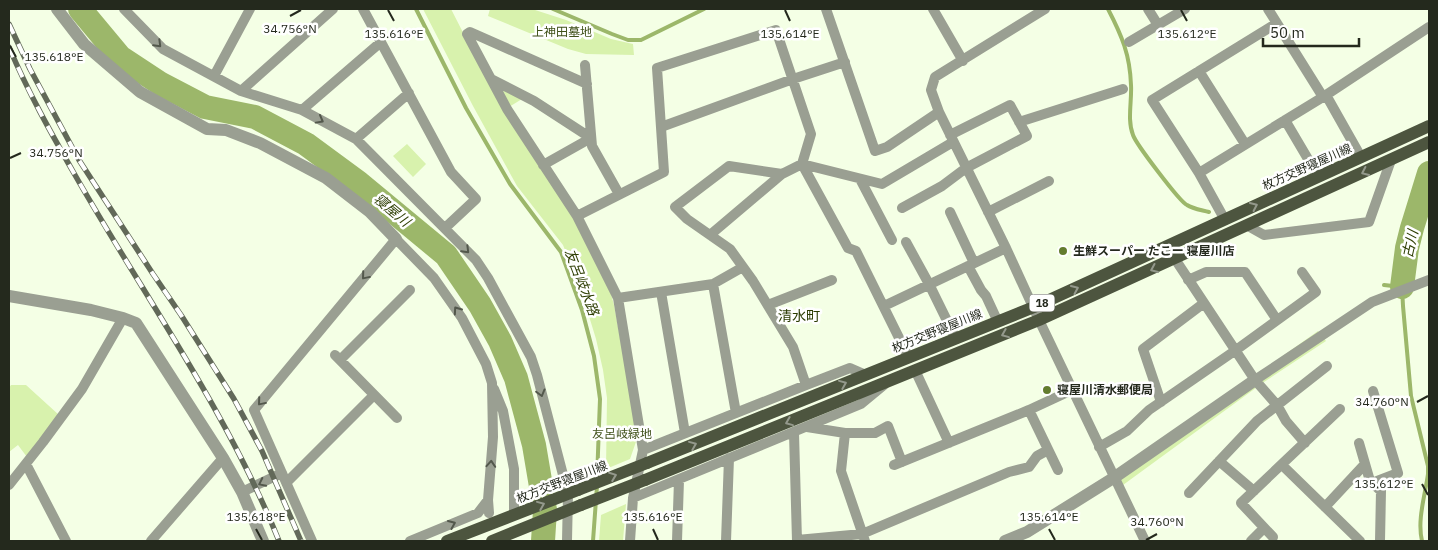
<svg xmlns="http://www.w3.org/2000/svg" width="1438" height="550" viewBox="0 0 1438 550" font-family="'IBM Plex Sans','Noto Sans JP',sans-serif">
  <style>
    .green { fill: #d8f2ad }
    .lines { fill: none; stroke-linecap: round; stroke-linejoin: round }
    .stream { stroke: #9cb76a; stroke-width: 4 }
    .river { stroke: #9cb76a; stroke-width: 24 }
    .minor { stroke: #9a9f92; stroke-width: 10 }
    .tertiary { stroke: #9a9f92; stroke-width: 12 }
    .primary { stroke: #4d553f; stroke-width: 12 }
    .rail-casing { stroke: #626959; stroke-width: 5.5 }
    .rail { stroke: #fff; stroke-width: 4; stroke-dasharray: 11; stroke-linecap: butt }
    .primary-bridge { stroke: #4d553f; stroke-width: 12 }
    .oneway { stroke: #53584c }
    .oneway2 { stroke: #94998c }
    .ticks { fill: none; stroke: #24291d; stroke-width: 2 }
    .poi-dot { fill: #637c2e; stroke: #fff; stroke-width: 2 }
    .labels { text-anchor: middle; stroke-width: 5; stroke-linejoin: round; paint-order: stroke }
    .shield { fill: #fff; stroke: #666961; stroke-width: 1 }
    .shield-label { font-size: 11px; font-weight: bold; fill: #24291d }
    .park-label { font-size: 12px; fill: #40511a; stroke: #fff }
    .street-label { font-size: 12px; fill: #24291d; stroke: #fff }
    .poi-label { font-size: 12px; font-weight: bold; fill: #24291d; stroke: #fff; text-anchor: start }
    .water-label { font-size: 14px; font-style: italic; fill: #2f3f04; stroke: #fff }
    .neighbourhood-label { font-size: 14px; fill: #2b3b02; stroke: #fff }
    .ticks-label { font-size: 12px; text-anchor: middle; fill: #24291d; stroke: #fff; stroke-width: 5; stroke-linejoin: round; paint-order: stroke }
  </style>
  <rect width="100%" height="100%" fill="#f4ffe5"/>
  <path class="green" d="M423,9H451L475,56L577,224L608,283L614,305L638,436L630,459L606,469L607,398L603,370L596,339L581,290L563,245L517,186L473,106Z
    M490,9H532L566,20L611,39L633,44L634,55L586,54L568,49L488,16Z
    M497,87L522,99L509,107Z
    M407,144L426,164L413,177L393,156Z
    M1318,331L1326,341L1264,382L1123,485L1117,471L1178,430Z
    M11,385H26L59,415L27,457L18,445L9,452V388Z
    M626,504L623,541H599L601,515Z"/>
  <g class="lines">
    <path class="stream" d="M416,9L466,108L510,184L561,252L582,310L594,356L600,399L597,479
      M553,9L612,34L628,40H641L704,9
      M1108,9C1122,36 1130,55 1131,85C1132,101 1127,120 1133,135C1136,144 1180,202 1187,205C1193,209 1202,210 1209,212
      M1384,285L1402,287L1403,306L1411,396L1428,466V474C1425,496 1417,520 1422,541
      M593,541L597,486"/>
    <path class="river" d="M80,9L120,57L161,84L205,107L255,117L306,144L359,183L446,255L480,305L500,341L516,378L534,445L545,510L543,541
      M1402,287L1407,248L1412,228L1429,173"/>
    <path class="minor" d="M124,9L163,49L241,91L302,110L356,139L476,260L488,278L531,357L537,375L568,494L567,541
      M363,9L451,172L476,199L445,228
      M826,9L875,151L887,147L939,112
      M933,9L963,61
      M1045,9L935,77L931,90L939,112L1006,248L1039,320L1145,541
      M1148,9L1158,25
      M1268,9L1323,97
      M467,34L507,109L577,216L618,298L643,450L633,498L630,541
      M467,34L470,32L587,84
      M1129,42L1185,9
      M585,65L592,146L619,194
      M1199,71L1245,144
      M214,76L250,9
      M491,79L534,101L591,138L543,165
      M241,91L333,9
      M1326,95L1361,157
      M302,110L381,42
      M1285,120L1318,176
      M1019,122L1123,89
      M661,127L793,79L845,62
      M356,139L409,93
      M1199,173L1323,97L1429,27
      M782,174L729,166L675,207L687,219L730,249L753,281L793,347L806,385L850,368L866,375
      M860,179L892,240
      M902,208L942,186L966,168L1027,136L1010,105L950,135
      M950,212L974,263
      M988,212L1049,181
      M577,216L664,172L657,68L776,30L811,134L802,164L848,248L856,251L909,358
      M1225,220L1199,173L1152,100L1277,23
      M1248,226L1264,235L1369,222L1391,160
      M710,235L782,174L802,164L882,184L953,142
      M906,242L929,284L956,339
      M1175,259L1255,380L1277,405L1286,421L1305,443
      M968,266L981,290L986,296L998,322
      M1188,280L1206,272H1245L1277,320
      M713,284L736,413
      M661,292L685,433
      M618,298L713,284L743,267
      M768,305L832,280
      M884,306L1006,248
      M335,355L397,418
      M340,360L410,290
      M915,370L949,443
      M1255,380L1372,302L1429,280
      M494,389L503,411L514,469V515
      M1161,402L1143,349L1204,303
      M1029,410L1058,470
      M807,427L845,433H875L888,426L902,462
      M794,433L797,541
      M845,433L841,471L865,541
      M1359,443L1370,481L1381,491L1380,541
      M1099,447L1127,431L1149,410L1236,350L1316,292L1302,272
      M643,450L806,385
      M1219,461L1254,491
      M26,464L66,541
      M894,465L1029,410L1072,390
      M1282,465L1360,541
      M287,482L374,395
      M1372,483L1398,473L1373,391
      M9,485L43,442L82,389L123,318
      M242,492L282,473
      M1189,493L1257,421L1327,366
      M633,498L861,404L884,385
      M1325,507L1365,464
      M1273,537L1241,503L1340,409
      M797,540L862,534L1009,472L1029,467L1037,456L1048,450
      M151,541L223,458
      M312,541L254,410L396,239L434,278L462,318L486,364L492,383L493,437L488,500L489,513
      M410,541L478,513L488,500
      M677,541L679,480
      M726,541L729,458
      M1251,541L1264,528"/>
    <path class="tertiary" d="M57,9L84,44L140,92L207,129L226,130L260,143L326,178L370,212L396,239
      M9,296L91,310L123,318L136,323L223,458L242,492L263,541
      M1005,541L1027,532L1115,477L1255,380"/>
    <path class="primary" d="M647,463L1034,307L1429,126
      M645,480L1039,320L1429,142
      M447,541L578,490
      M492,541L581,505"/>
    <g class="rail-casing">
      <path id="rail" d="M9,24L30,69L79,160L153,274L181,315L234,399L262,451L301,541
        M9,47C28,92 51,133 75,175C144,296 227,411 279,541"/>
    </g>
    <use href="#rail" class="rail"/>
    <path class="primary-bridge" d="M578,490L647,463
      M581,505L645,480"/>
  </g>
  <defs><path id="oneway-chevron" d="M-2-3.5L2.5 0L-2 3.5" fill="none" stroke-width="1.6" stroke-linecap="round" stroke-linejoin="round" transform="scale(1.25)"/></defs>
  <g class="oneway">
    <use href="#oneway-chevron" transform="translate(158 44) rotate(45)"/>
    <use href="#oneway-chevron" transform="translate(320 120) rotate(29)"/>
    <use href="#oneway-chevron" transform="translate(466 250) rotate(45)"/>
    <use href="#oneway-chevron" transform="translate(365 276) rotate(130)"/>
    <use href="#oneway-chevron" transform="translate(457 310) rotate(-125)"/>
    <use href="#oneway-chevron" transform="translate(541 393) rotate(75)"/>
    <use href="#oneway-chevron" transform="translate(261 402) rotate(130)"/>
    <use href="#oneway-chevron" transform="translate(491 464) rotate(-86)"/>
    <use href="#oneway-chevron" transform="translate(262 483) rotate(154)"/>
    <use href="#oneway-chevron" transform="translate(452 524) rotate(-23)"/>
  </g>
  <g class="oneway2">
    <use href="#oneway-chevron" transform="translate(1365 172) rotate(155)"/>
    <use href="#oneway-chevron" transform="translate(1254 206) rotate(-25)"/>
    <use href="#oneway-chevron" transform="translate(1154 269) rotate(156)"/>
    <use href="#oneway-chevron" transform="translate(1075 289) rotate(-24)"/>
    <use href="#oneway-chevron" transform="translate(1005 334) rotate(158)"/>
    <use href="#oneway-chevron" transform="translate(843 384) rotate(-22)"/>
    <use href="#oneway-chevron" transform="translate(789 422) rotate(158)"/>
    <use href="#oneway-chevron" transform="translate(693 445) rotate(-22)"/>
    <use href="#oneway-chevron" transform="translate(613 476) rotate(-21)"/>
    <use href="#oneway-chevron" transform="translate(541 505) rotate(-22)"/>
  </g>
  <path class="ticks" d="M388,10L394,21M785,10L790,21M1181,10L1187,21M290,16L301,10M10,46L16,57M10,158L21,153M1417,402L1428,396M1422,484L1428,495M256,529L262,540M653,529L658,540M1049,529L1055,540M1146,540L1157,534"/>
  <g class="poi-dot">
    <circle cx="1063" cy="251" r="5"/>
    <circle cx="1047" cy="390" r="5"/>
  </g>
  <g class="labels">
    <rect class="shield" x="1029.5" y="294.5" width="25" height="17" rx="4"/>
    <g class="shield-label">
      <text x="1042" y="307">18</text>
    </g>
    <g class="park-label">
      <text x="562" y="36">上神田墓地</text>
      <text x="622" y="438">友呂岐緑地</text>
    </g>
    <g class="street-label">
      <text transform="translate(1307 167) rotate(-24)" y="4">枚方交野寝屋川線</text>
      <text transform="translate(937 331) rotate(-22)" y="4">枚方交野寝屋川線</text>
      <text transform="translate(562 482) rotate(-21)" y="4">枚方交野寝屋川線</text>
    </g>
    <g class="poi-label">
      <text x="1073" y="255">生鮮スーパー たこー 寝屋川店</text>
      <text x="1057" y="394">寝屋川清水郵便局</text>
    </g>
    <g class="water-label">
      <text transform="translate(392 210) rotate(40)" y="5">寝屋川</text>
      <text transform="translate(1410 244) rotate(-77)" y="5">古川</text>
      <text transform="translate(582 282) rotate(69)" y="5">友呂岐水路</text>
    </g>
    <g class="neighbourhood-label">
      <text x="799" y="321">清水町</text>
    </g>
  </g>
  <g class="ticks-label">
    <text x="290" y="33">34.756°N</text>
    <text x="394" y="38">135.616°E</text>
    <text x="790" y="38">135.614°E</text>
    <text x="1187" y="38">135.612°E</text>
    <text x="54" y="61">135.618°E</text>
    <text x="56" y="157">34.756°N</text>
    <text x="1382" y="406">34.760°N</text>
    <text x="1384" y="488">135.612°E</text>
    <text x="256" y="521">135.618°E</text>
    <text x="653" y="521">135.616°E</text>
    <text x="1049" y="521">135.614°E</text>
    <text x="1157" y="526">34.760°N</text>
  </g>
  <rect width="1438" height="550" fill="none" stroke="#24291d" stroke-width="20"/>
  <path d="M1263 38v8h96v-8" fill="none" stroke="#24291d" stroke-width="2.5"/>
  <text x="1270" y="38" font-size="15" fill="#24291d" stroke="#ffffff" stroke-width="4" paint-order="stroke">50 m</text>
</svg>
